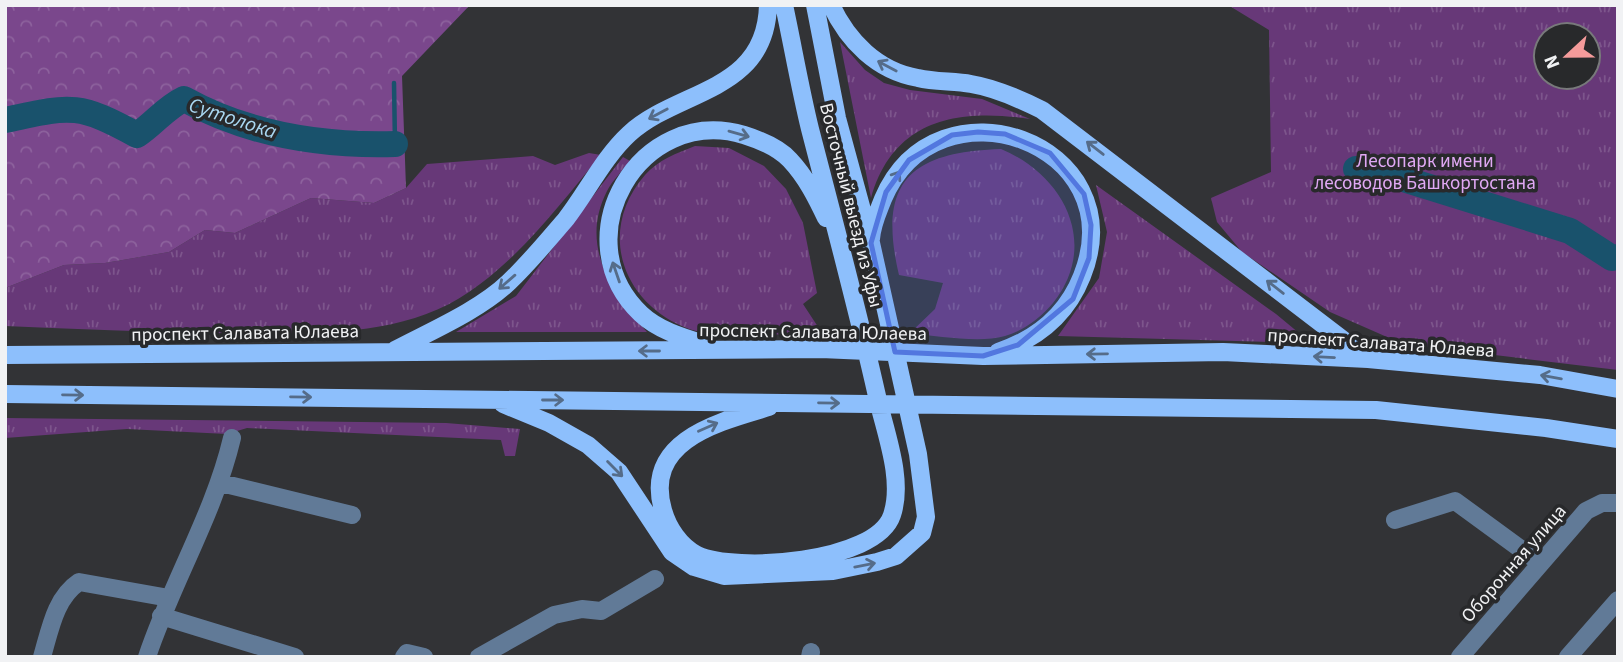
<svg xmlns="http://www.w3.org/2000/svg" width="1623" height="662" viewBox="0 0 1623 662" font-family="'Source Sans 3',sans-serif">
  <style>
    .grass { fill: url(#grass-tufts); fill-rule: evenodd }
    .forest { fill: url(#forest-crowns) }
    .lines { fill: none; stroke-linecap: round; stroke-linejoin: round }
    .stream { stroke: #19526c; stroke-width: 4.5 }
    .river { stroke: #19526c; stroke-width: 26 }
    .minor { stroke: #617a97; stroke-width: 18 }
    .major { stroke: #8dbffc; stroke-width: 18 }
    .oneway { stroke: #556c89 }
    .marked { fill: #5277df; fill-opacity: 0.2; stroke: #5277df; stroke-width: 5; stroke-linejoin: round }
    .labels { text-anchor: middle; stroke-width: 7; stroke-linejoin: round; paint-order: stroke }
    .park-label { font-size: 19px; fill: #e0a8f4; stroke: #28292b }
    .street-label { font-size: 19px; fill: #f1f2f4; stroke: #28292b }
    .water-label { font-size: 21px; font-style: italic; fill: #aad8f2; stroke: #28292b }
  </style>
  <defs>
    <pattern id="grass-tufts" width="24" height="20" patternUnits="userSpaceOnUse" patternTransform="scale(1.75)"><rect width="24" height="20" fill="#673878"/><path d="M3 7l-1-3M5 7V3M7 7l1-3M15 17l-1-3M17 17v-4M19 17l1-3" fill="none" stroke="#7d558c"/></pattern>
    <pattern id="forest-crowns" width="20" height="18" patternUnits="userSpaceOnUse" patternTransform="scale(1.75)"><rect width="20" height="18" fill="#7a478c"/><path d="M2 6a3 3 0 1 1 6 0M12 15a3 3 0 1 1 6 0" fill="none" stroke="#8d629d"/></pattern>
  </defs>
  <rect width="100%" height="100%" fill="#323336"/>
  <path class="grass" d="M1228,5H1618V370L1403,344L1330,312L1242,252L1217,222L1211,198L1271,172L1269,30ZM1588,35V77H1546V35Z
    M840,42L865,70L884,83L910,90L982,99L1030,119C958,108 893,119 871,198Z
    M695,146L729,148L764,166L786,189L803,223L817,293L803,304L822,333C786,333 715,341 684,327C620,300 598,229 645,175C658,160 677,153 695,146Z
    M1001,149C1064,175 1100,244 1053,303C1040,318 1025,330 1005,336C977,344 939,335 909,334L935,309L943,283L899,275C877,182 910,152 1001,149Z
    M589,153L601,155C560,204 522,256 469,292C398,341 300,333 217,333C146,332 76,329 5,326V288L64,265L105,263L169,252L205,230L235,233L311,198L374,203L406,188L427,164L533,156L555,165Z
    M623,157L630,161C623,170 612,181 607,191C579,246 612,293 647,332H456L516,296Z
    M1096,185L1276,314L1311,343L1058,336L1099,278L1107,232Z
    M5,418L446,423L520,429L515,456H505L501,440L247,428L227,434L127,429L5,438Z"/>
  <path class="forest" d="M5,5H470L402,76L406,188L374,203L311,198L235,233L205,230L169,252L105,263L64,265L5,288Z"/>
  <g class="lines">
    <path class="stream" d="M394,83L395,144"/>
    <path class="river" d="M5,120C70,106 77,102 137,135C155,123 165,108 184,99C249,135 322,146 395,144
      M1356,169L1394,176L1570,231L1612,258L1618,257"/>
    <path class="minor" d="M221,483L352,515
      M1395,520L1455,501L1540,563
      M161,616L295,657
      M42,657C50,630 55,598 79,582L169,598
      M147,657C172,582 214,514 232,438
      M404,657L407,653L424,657
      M479,657L554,615L582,609L601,611L655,579
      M810,657L811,652
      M1460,657L1586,511L1602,503H1618
      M1568,657L1618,600"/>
    <path class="major" d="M831,5C848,41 877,71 918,78C935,82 954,81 971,84C996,88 1020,99 1042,110L1368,359
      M871,239C872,224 878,212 883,199C937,72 1135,143 1082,276C1067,314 1037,339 998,352
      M708,345C685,338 659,331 641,314C562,239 639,104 744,135C760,140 778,147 790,160C806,177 816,197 826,218
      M395,350C431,331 480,310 509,282C529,263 548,240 566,219C587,192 604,157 629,134C678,89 766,93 768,5
      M5,355L821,349L983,356L1223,352L1368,359L1540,375L1618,389
      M5,394L1376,410L1546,428L1618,439
      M503,404L549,423L588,445L619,472L672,552L694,567L724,576L833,571L877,562L896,556L922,533L926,517L918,454L871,243L837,118L815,5
      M769,407C719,422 643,440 663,510C668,528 680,546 697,555C735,573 876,563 892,515C904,479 885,432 877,396C857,307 833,218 810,129C800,88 793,47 784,5"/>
  </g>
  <defs><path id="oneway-shaft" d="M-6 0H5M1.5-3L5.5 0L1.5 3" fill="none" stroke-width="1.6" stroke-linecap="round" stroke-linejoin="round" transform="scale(1.75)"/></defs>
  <g class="oneway">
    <use href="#oneway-shaft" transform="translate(887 66) rotate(-152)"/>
    <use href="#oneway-shaft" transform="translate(658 114) rotate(152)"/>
    <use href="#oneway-shaft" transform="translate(739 134) rotate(16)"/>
    <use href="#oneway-shaft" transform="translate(1095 148) rotate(-142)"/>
    <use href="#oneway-shaft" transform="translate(894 180) rotate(-56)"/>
    <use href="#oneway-shaft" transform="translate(616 272) rotate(-109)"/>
    <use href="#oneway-shaft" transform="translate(507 282) rotate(139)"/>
    <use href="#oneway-shaft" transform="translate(1275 287) rotate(-142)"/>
    <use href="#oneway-shaft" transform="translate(649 351) rotate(180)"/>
    <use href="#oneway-shaft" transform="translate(1097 354) rotate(179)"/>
    <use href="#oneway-shaft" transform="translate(1324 357) rotate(-177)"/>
    <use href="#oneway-shaft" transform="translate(1551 377) rotate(-170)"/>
    <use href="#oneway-shaft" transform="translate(73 395) rotate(1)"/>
    <use href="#oneway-shaft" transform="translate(301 397) rotate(1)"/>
    <use href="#oneway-shaft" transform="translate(553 400)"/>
    <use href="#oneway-shaft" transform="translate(829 403) rotate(1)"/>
    <use href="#oneway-shaft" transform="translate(708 427) rotate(-24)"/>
    <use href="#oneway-shaft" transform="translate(615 469) rotate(45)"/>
    <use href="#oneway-shaft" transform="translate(865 565) rotate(-11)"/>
  </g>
  <path class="marked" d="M978,132L1005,134L1050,153L1084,194L1091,225L1089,258L1073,299L1018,345L983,356L895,352L871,243L886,192L909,160L952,135Z"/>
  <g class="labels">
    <g class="park-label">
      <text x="1425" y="167">Лесопарк имени<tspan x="1425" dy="22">лесоводов Башкортостана</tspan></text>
    </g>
    <g class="street-label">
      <text transform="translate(852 205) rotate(76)" y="7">Восточный выезд из Уфы</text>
      <text transform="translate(813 331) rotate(1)" y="7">проспект Салавата Юлаева</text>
      <text transform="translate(245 332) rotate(-1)" y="7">проспект Салавата Юлаева</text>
      <text transform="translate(1381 342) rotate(4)" y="7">проспект Салавата Юлаева</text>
      <text transform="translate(1513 563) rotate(-49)" y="7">Оборонная улица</text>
    </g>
    <g class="water-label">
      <text transform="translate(233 118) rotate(18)" y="7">Сутолока</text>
    </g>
  </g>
  <rect width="1623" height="662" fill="none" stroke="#f1f2f4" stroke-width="14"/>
  <g transform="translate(1567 56) rotate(248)"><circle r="33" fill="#28292b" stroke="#78797b" stroke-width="2"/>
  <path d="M0-5L12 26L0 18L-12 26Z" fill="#f59b9b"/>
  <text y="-10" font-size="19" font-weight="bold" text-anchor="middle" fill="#f1f2f4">N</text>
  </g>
</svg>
